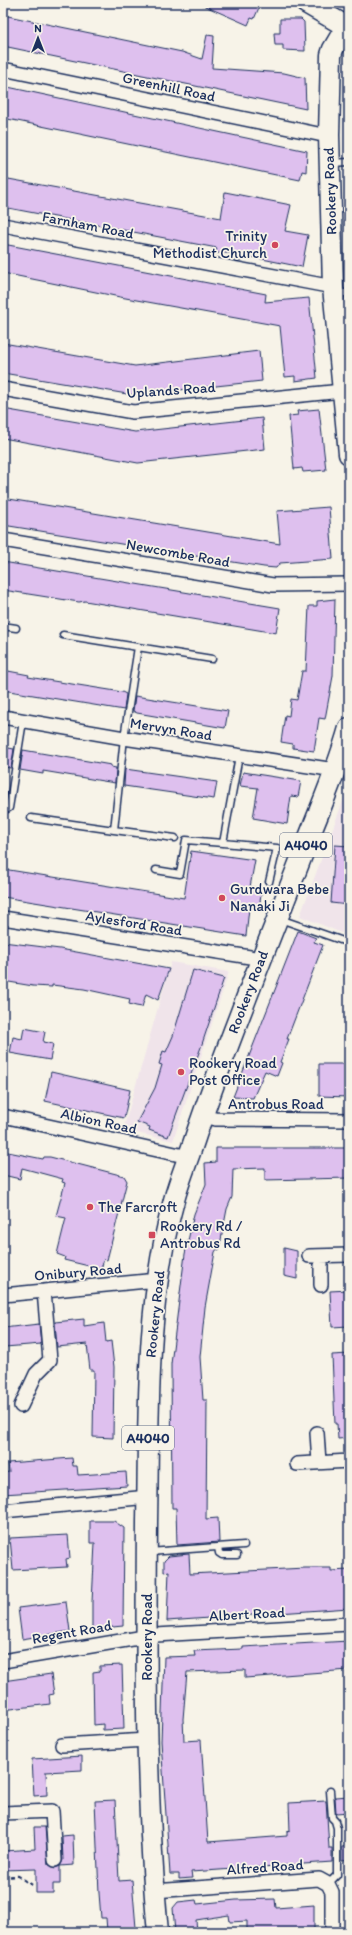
<svg xmlns="http://www.w3.org/2000/svg" width="352" height="1935" viewBox="0 0 352 1935" font-family="Itim,sans-serif">
  <style>
    .built { fill: #f0e4ea }
    .building { fill: #dec0ee; stroke: #1b2f5e }
    .lines { fill: none; stroke-linecap: round; stroke-linejoin: round }
    .service-casing { stroke: #1b2f5e; stroke-width: 9 }
    .minor-casing { stroke: #1b2f5e; stroke-width: 16 }
    .primary-casing { stroke: #1b2f5e; stroke-width: 23 }
    .path { stroke: #1b2f5e; stroke-width: 2.5; stroke-dasharray: 4 3; stroke-linecap: butt }
    .service { stroke: #f7f3e8; stroke-width: 6 }
    .minor { stroke: #f7f3e8; stroke-width: 13 }
    .primary { stroke: #f7f3e8; stroke-width: 20 }
    .poi-dot { fill: #d1495b; stroke: #f7f3e8; stroke-width: 1.5 }
    .labels { text-anchor: middle; stroke-width: 3.5; stroke-linejoin: round; paint-order: stroke }
    .shield { fill: #f7f3e8; stroke: #5d6a87; stroke-width: 1 }
    .shield-label { font-size: 14px; font-weight: bold; fill: #1b2f5e }
    .street-label { font-size: 15px; fill: #1b2f5e; stroke: #f7f3e8 }
    .poi-label { font-size: 15px; fill: #1b2f5e; stroke: #f7f3e8; text-anchor: start }
  </style>
  <rect width="100%" height="100%" fill="#f7f3e8"/>
  <filter id="ink" filterUnits="userSpaceOnUse"><feTurbulence type="fractalNoise" baseFrequency=".025" numOctaves="2"/><feDisplacementMap in="SourceGraphic" scale="8" xChannelSelector="R" yChannelSelector="G"/><feConvolveMatrix kernelMatrix="1 2 1 2 8 2 1 2 1" color-interpolation-filters="sRGB"/></filter>
  <g filter="url(#ink)">
    <path class="built" d="M349,785V936L300,916Z
      M171,962L229,972L173,1141L123,1130Z"/>
    <path class="building" d="M198,3H261L254,19L251,18L248,25Z
      M3,15L182,52L202,59L207,35L214,36L212,68L284,73L305,78L306,109L3,46Z
      M280,19H301L304,22L305,51L283,50V45H275L274,33H280Z
      M3,86L307,151L306,172L302,171L300,180L3,118Z
      M3,178L221,218L225,192L291,205L285,231L308,235L302,267L232,253H216L217,248L3,207Z
      M3,244L266,294L265,302L309,298L317,378L295,381V376L285,377L280,326L120,297L3,273Z
      M3,343L135,366L259,351L262,381L133,395L3,373Z
      M3,409L135,432L262,418L265,449L138,463L3,438Z
      M319,409L326,470L303,472L302,468L294,469L289,416L298,415L297,411Z
      M3,498L280,544L277,511L329,507L333,559L280,563L276,568L264,567L3,525Z
      M3,562L280,608L276,633L85,601L79,602L3,590Z
      M335,599L333,676L325,719L319,718L314,751L293,748V744L281,742L285,715L289,716L291,699L297,700L302,671H306L309,606H317V601Z
      M3,670L29,675L28,677L122,692L126,694L124,710L3,690Z
      M135,696L228,711L225,728L137,713L133,711Z
      M3,747L14,749L11,768L3,767Z
      M23,750L111,765V767L116,768L115,783L43,771V774L20,770Z
      M125,769L217,782L214,799L124,786Z
      M243,772L301,781L298,797L291,796L287,824L253,818L258,788L240,786Z
      M335,845L349,846V905L331,903Z
      M191,851L255,860L250,887L262,888L259,909L249,908L246,936L3,897V869L184,898Z
      M298,931L316,938L314,942L323,945L287,1039H289L280,1062L282,1063L277,1076L265,1071L253,1098L233,1097Z
      M3,942L60,949L169,969L158,1000L146,994L142,1007L136,1006L129,1004L130,999L84,989L52,985V987L33,986L3,981Z
      M193,970L224,978L201,1047L168,1137L149,1130L150,1127L137,1122L155,1088L162,1065L159,1064L163,1051L166,1052L173,1036Z
      M24,1028L45,1032L43,1042L53,1044L50,1060L10,1053L13,1037L22,1039Z
      M319,1064H345V1067H349V1097L319,1096Z
      M51,1072L130,1090L124,1118L45,1101Z
      M216,1148H349V1178L265,1180V1168L233,1169L232,1197L227,1209L219,1250L217,1249L215,1252L205,1307L200,1357L203,1400H207L206,1519L218,1518L219,1542L177,1545L176,1508H172L171,1364L185,1254L194,1214L206,1184L205,1163L216,1162Z
      M3,1151L43,1159L44,1157H50L124,1176L127,1181L107,1260L104,1259L101,1269L64,1260L65,1257L57,1254L66,1218L56,1216L65,1183L62,1182L63,1179L22,1168L20,1179L3,1175Z
      M284,1248L297,1251V1279L284,1276Z
      M349,1290V1326L332,1327L330,1291Z
      M84,1319V1326L104,1323L106,1342L111,1341L114,1367L113,1438L93,1437L94,1370H90L87,1344L57,1347L55,1322Z
      M39,1324L41,1344L5,1347L3,1328Z
      M349,1354V1438L338,1439L337,1424H335L332,1355Z
      M72,1458L73,1466H77L78,1475L126,1472L127,1486L3,1494V1473L9,1472L8,1463Z
      M90,1521H114L124,1528L123,1626L92,1629V1602L95,1543H90Z
      M68,1535L70,1558L66,1559L67,1567L13,1570L10,1538Z
      M189,1554L190,1574L305,1568H331V1571L349,1570V1608L167,1621L169,1571L164,1572V1561L169,1556Z
      M66,1602L70,1631L22,1639L18,1608Z
      M349,1641V1670L245,1678V1670L187,1672L183,1719L184,1741L201,1740L208,1842L287,1836V1832L290,1831L289,1803L326,1801L329,1848H332V1862L191,1872L192,1878L179,1879V1874H170L161,1741L164,1657L195,1656L194,1651L243,1649V1647Z
      M122,1665L124,1729L103,1730V1724L94,1725L93,1672L100,1671V1666Z
      M51,1674L54,1694L49,1695L50,1704L3,1710V1681Z
      M82,1756V1770L46,1772L47,1795L34,1796L32,1759Z
      M349,1796V1812L336,1813L335,1797Z
      M115,1800L119,1881L132,1880L136,1928L107,1931L106,1918H101L99,1893L95,1801Z
      M34,1827H45L48,1864L55,1868L60,1866V1884H53V1893H36V1869L3,1870V1851L35,1849Z
      M73,1835L74,1865L60,1866L63,1860L62,1836Z
      M349,1846V1860L342,1861V1847Z
      M275,1899L276,1908L314,1905V1932H247V1921L230,1922L229,1915L196,1920L197,1932H175L173,1908L178,1902L196,1900L197,1904L236,1900Z"/>
    <g class="lines">
      <g class="service-casing">
        <path id="service" d="M333,163L349,162
          M337,293H349
          M3,626L16,628
          M63,635L212,659
          M239,756L223,843L277,848L269,882
          M3,811L9,808L23,721
          M31,818L114,830L124,738L138,647
          M114,830L175,838
          M156,870L180,874L186,840L223,843
          M280,919L349,943
          M218,1547L219,1553L222,1555H237
          M149,1552L244,1545
          M328,1884L337,1875V1828L335,1821L332,1818L330,1791"/>
      </g>
      <g class="minor-casing">
        <path id="minor" d="M3,69L318,134L329,135
          M3,225L333,287
          M3,389L133,412L342,391
          M3,540L273,585L349,584
          M3,717L124,738L335,770
          M3,918L250,957L261,960
          M3,1116L189,1157
          M202,1116L215,1119L349,1120
          M309,1256L349,1255
          M321,1256V1285
          M3,1295L147,1281L157,1282
          M21,1406L36,1374L50,1360L44,1291
          M317,1433L319,1462
          M297,1464L349,1461
          M3,1511L148,1497
          M3,1661L156,1635L349,1624
          M62,1745L147,1740
          M3,1813L52,1811L55,1860
          M154,1891L319,1879L328,1884L332,1892V1932"/>
      </g>
      <g class="primary-casing">
        <path id="primary" d="M306,3L349,28
          M346,27L333,49L331,55L329,135L333,287L349,454
          M158,1932C145,1795 146,1659 147,1522C149,1414 145,1305 174,1200C180,1178 189,1157 196,1135C229,1037 269,942 306,845C321,806 338,768 349,728"/>
      </g>
      <path class="path" d="M3,1877L18,1876L32,1885"/>
      <use href="#service" class="service"/>
      <use href="#minor" class="minor"/>
      <use href="#primary" class="primary"/>
    </g>
  </g>
  <g class="poi-dot">
    <circle cx="275" cy="245" r="4"/>
    <circle cx="222" cy="898" r="4"/>
    <circle cx="181" cy="1072" r="4"/>
    <circle cx="90" cy="1207" r="4"/>
    <rect x="148" y="1231" width="8" height="8" rx="2"/>
  </g>
  <g class="labels">
    <g class="shield">
      <rect x="280" y="833" width="52" height="24" rx="3"/>
      <rect x="122" y="1426" width="52" height="24" rx="3"/>
    </g>
    <g class="shield-label">
      <text x="306" y="850">A4040</text>
      <text x="148" y="1443">A4040</text>
    </g>
    <g class="street-label">
      <text transform="translate(169 87) rotate(12)" y="5">Greenhill Road</text>
      <text transform="translate(330 191) rotate(-92)" y="5">Rookery Road</text>
      <text transform="translate(88 225) rotate(11)" y="5">Farnham Road</text>
      <text transform="translate(171 390) rotate(-4)" y="5">Uplands Road</text>
      <text transform="translate(178 553) rotate(10)" y="5">Newcombe Road</text>
      <text transform="translate(171 729) rotate(9)" y="5">Mervyn Road</text>
      <text transform="translate(134 923) rotate(9)" y="5">Aylesford Road</text>
      <text transform="translate(248 992) rotate(-69)" y="5">Rookery Road</text>
      <text x="276" y="1109">Antrobus Road</text>
      <text transform="translate(99 1121) rotate(12)" y="5">Albion Road</text>
      <text transform="translate(78 1272) rotate(-5)" y="5">Onibury Road</text>
      <text transform="translate(155 1314) rotate(-84)" y="5">Rookery Road</text>
      <text transform="translate(247 1614) rotate(-3)" y="5">Albert Road</text>
      <text transform="translate(72 1632) rotate(-10)" y="5">Regent Road</text>
      <text transform="translate(147 1637) rotate(-90)" y="5">Rookery Road</text>
      <text transform="translate(265 1867) rotate(-4)" y="5">Alfred Road</text>
    </g>
    <g class="poi-label">
      <text x="267" y="241" text-anchor="end">Trinity<tspan x="267" dy="17">Methodist Church</tspan></text>
      <text x="230" y="894">Gurdwara Bebe<tspan x="230" dy="17">Nanaki Ji</tspan></text>
      <text x="189" y="1068">Rookery Road<tspan x="189" dy="17">Post Office</tspan></text>
      <text x="98" y="1212">The Farcroft</text>
      <text x="160" y="1231">Rookery Rd /<tspan x="160" dy="17">Antrobus Rd</tspan></text>
    </g>
  </g>
  <rect width="352" height="1935" fill="none" stroke="#f7f3e8" stroke-width="16"/>
  <rect x="8" y="8" width="336" height="1919" fill="none" stroke="#1b2f5e" stroke-width="1.5" filter="url(#ink)"/>
  <g transform="translate(38 38)" stroke="#f7f3e8" stroke-width="3" paint-order="stroke">
  <path d="M0-3L7 15L0 10L-7 15Z" fill="#1b2f5e"/>
  <text y="-6" font-size="11" font-weight="bold" text-anchor="middle" fill="#1b2f5e">N</text>
  </g>
</svg>
